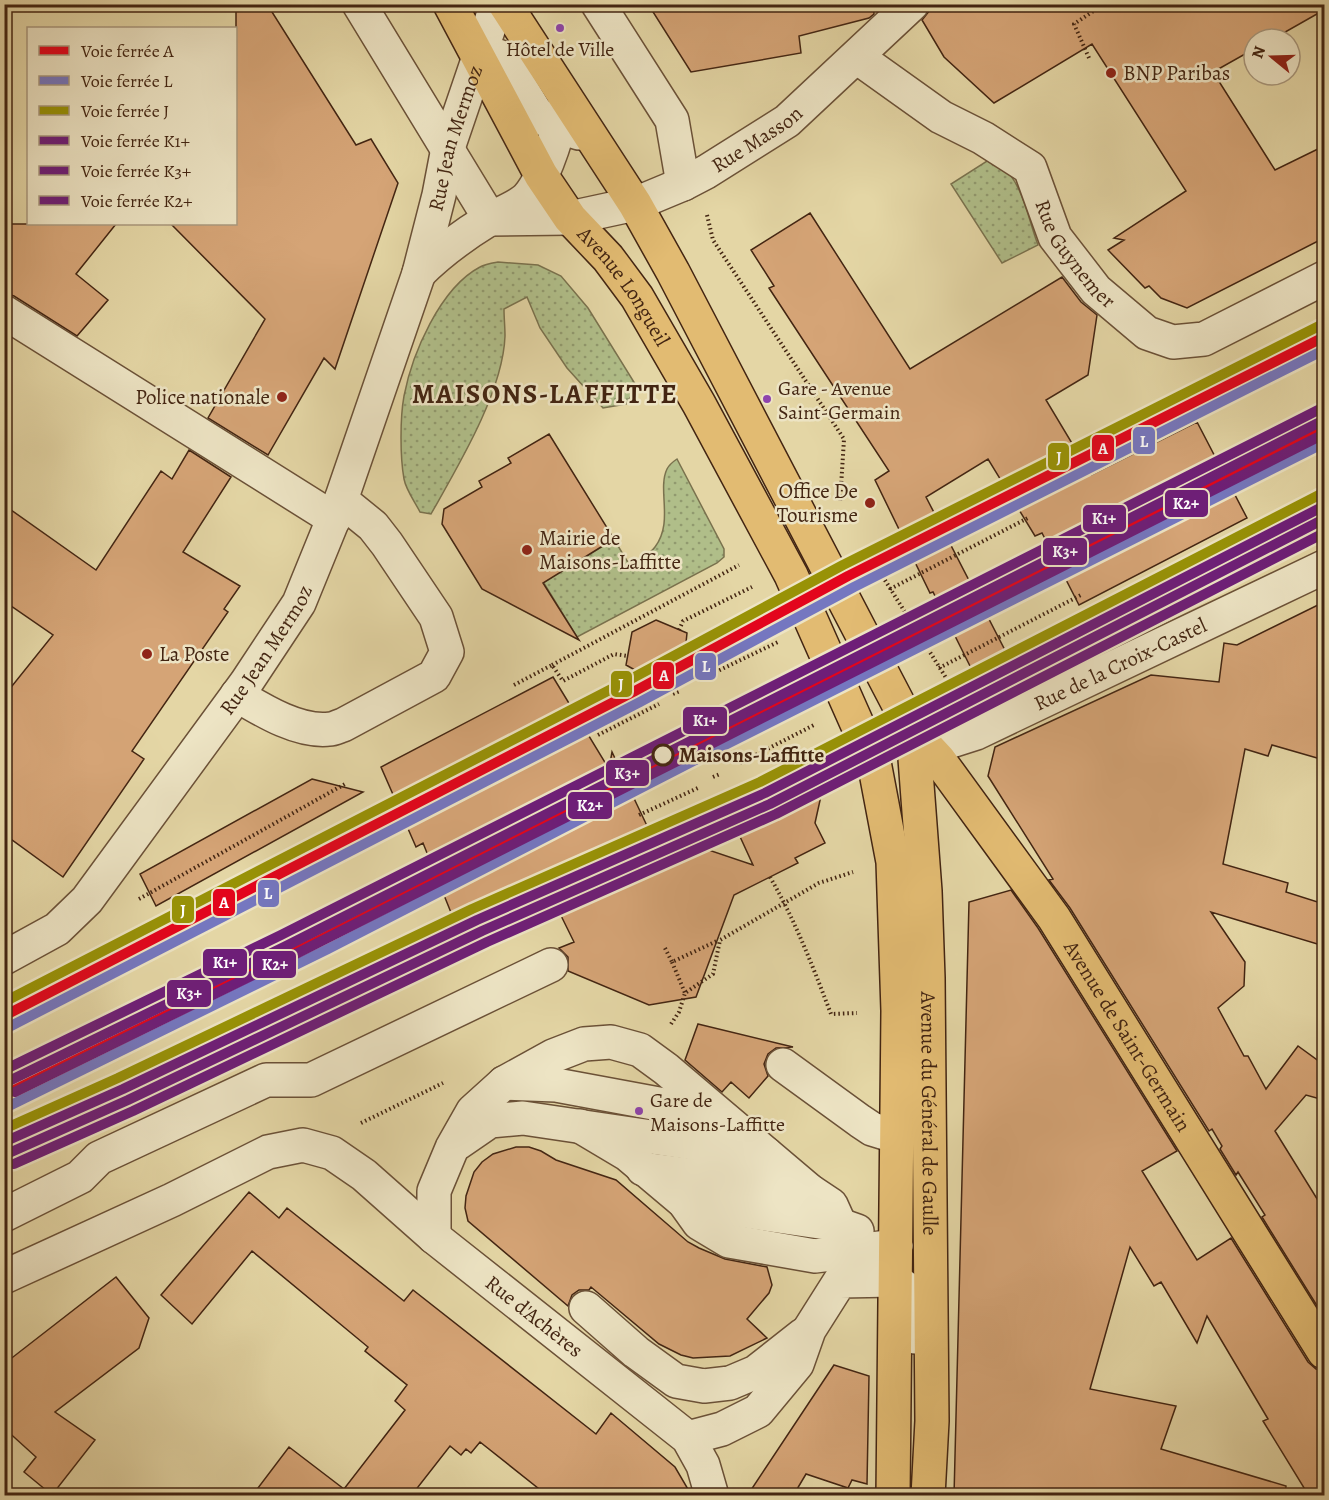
<svg xmlns="http://www.w3.org/2000/svg" width="1329" height="1500" viewBox="0 0 1329 1500" font-family="Alegreya,serif">
  <style>
    .park { fill: url(#park-dots); stroke: #7a724e; stroke-width: 1.5 }
    .building { fill: #d5a476; stroke: #432512; stroke-width: 1.5 }
    .lines { fill: none; stroke-linecap: round; stroke-linejoin: round }
    .minor-casing { stroke: #6b5137; stroke-width: 36 }
    .major-casing { stroke: #432512; stroke-width: 36 }
    .path { stroke: #432512; stroke-width: 4; stroke-dasharray: 1.5 3; stroke-linecap: butt }
    .minor { stroke: #ede4c4; stroke-width: 33 }
    .major { stroke: #e2bb72; stroke-width: 33 }
    .rail-1-casing { stroke: #ede4c4; stroke-width: 15 }
    .rail-2-casing { stroke: #ede4c4; stroke-width: 15 }
    .rail-3-casing { stroke: #ede4c4; stroke-width: 15 }
    .rail-4-casing { stroke: #ede4c4; stroke-width: 15 }
    .rail-5-casing { stroke: #ede4c4; stroke-width: 15 }
    .rail-6-casing { stroke: #ede4c4; stroke-width: 15 }
    .rail-1 { stroke: #e3051c; stroke-width: 10 }
    .rail-2 { stroke: #7577c0; stroke-width: 10 }
    .rail-3 { stroke: #989206; stroke-width: 10 }
    .rail-4 { stroke: #6e1e78; stroke-width: 10 }
    .rail-5 { stroke: #6e1e78; stroke-width: 10 }
    .rail-6 { stroke: #6e1e78; stroke-width: 10 }
    .bus-dot { fill: #8e44ad; stroke: #ede4c4; stroke-width: 2 }
    .poi-dot { fill: #8f2418; stroke: #ede4c4; stroke-width: 2 }
    .stop-dot { fill: #ede4c4; stroke: #432512; stroke-width: 3 }
    .labels { text-anchor: middle; stroke-width: 5; stroke-linejoin: round; paint-order: stroke }
    .bus-label { font-size: 20px; fill: #432512; stroke: #ede4c4; text-anchor: start }
    .poi-label { font-size: 21px; fill: #432512; stroke: #ede4c4; text-anchor: start }
    .street-label { font-size: 21px; fill: #432512; stroke: #ede4c4 }
    .stop-label { font-size: 21px; font-weight: bold; fill: #432512; stroke: #ede4c4; text-anchor: start }
    .district-label { font-size: 27px; font-weight: bold; letter-spacing: 1.5px; fill: #432512; stroke: #ede4c4 }
    .line-badge { stroke: #ede4c4; stroke-width: 2 }
    .badge-label { font-size: 16px; text-anchor: middle; font-weight: bold; fill: #fff }
  </style>
  <defs>
    <pattern id="park-dots" width="8" height="8" patternUnits="userSpaceOnUse" patternTransform="scale(1.5)"><rect width="8" height="8" fill="#b0be89"/><path d="M2 2h.1M6 6h.1" fill="none" stroke="#919a6f" stroke-width="1.8" stroke-linecap="round"/></pattern>
  </defs>
  <rect width="100%" height="100%" fill="#e4d6a5"/>
  <filter id="stains"><feTurbulence type="fractalNoise" baseFrequency=".00333" numOctaves="4"/><feColorMatrix values="0 0 0 0 .2 0 0 0 0 .09 0 0 0 0 .02 0 0 0 .5 -.17"/></filter>
  <radialGradient id="worn" r=".72"><stop offset=".6" stop-color="#630" stop-opacity="0"/><stop offset="1" stop-color="#630" stop-opacity=".3"/></radialGradient>
  <path class="park" d="M987,161C992,162 998,163 1001,166C1022,180 1029,222 1038,245L1002,263L951,184Z
    M498,262L538,265L561,276L588,308L637,387L626,404L603,408L567,368L540,328L527,297L504,309C504,318 505,327 505,336C503,392 458,466 431,514L420,512C415,502 406,490 404,479C400,457 400,418 404,396C412,354 440,288 480,267C485,264 492,263 498,262Z
    M677,459L724,549V557L717,563L577,637L542,580L574,564L614,539L627,561L636,562C642,558 651,553 655,547C674,522 657,490 667,469C669,465 674,461 677,459Z"/>
  <path class="building" d="M236,4H267L356,145L371,139L398,183L335,369L324,358L268,455L208,418L265,319L171,224H236Z
    M648,4H873L874,14L869,18L799,36L801,53L691,72Z
    M930,4H1324V10L1273,39H1254V49L1213,72L1275,170L1324,146V238L1187,308L1161,298L1149,286L1145,288L1108,250L1124,240L1114,238L1186,191L1092,44L994,103L944,57L922,20L930,10Z
    M810,213L910,369L1062,277L1081,302L1097,315L1088,375L1046,400L1091,475L1197,422L1247,518L1079,605L1042,533L1035,536L988,459L926,497L1009,658L975,676L933,592L930,593L875,480L889,471L769,288L774,286L751,250Z
    M4,224H116L76,274L108,300L77,336L14,296L4,293Z
    M549,434L614,539L543,583L579,640L482,589L442,524L444,509L482,487L479,481L511,463L508,458Z
    M189,450L231,477L183,552L240,586L224,609L228,612L132,751L144,759L63,877L4,834V696L53,635L4,601V505L96,570L161,471L172,479Z
    M1324,602V760L1272,745L1268,756L1245,749L1223,864L1288,883L1286,892L1324,904V946L1211,912L1245,962L1244,986L1218,1008L1244,1056H1248L1266,1089L1298,1046L1324,1065V1100L1306,1095L1275,1131L1324,1210V1317L1262,1217L1265,1215L1238,1172L1236,1175L1220,1149L1222,1146L1212,1129L1209,1131L1070,908L1049,880L1053,879L988,776L995,747L1151,675L1219,682L1224,643L1237,645Z
    M656,620L687,633L684,662L651,679L626,665L632,632Z
    M553,677L609,769L612,752L649,830L753,865L737,830L823,787L815,823L825,843L795,858L798,863L734,895L696,997L649,1005L568,971V957L559,948L574,942L540,873L452,915L423,843L416,847L381,767Z
    M312,779L363,792L156,906L140,874Z
    M1011,890L1038,928L1177,1151L1142,1171L1197,1260L1231,1238L1308,1362L1316,1369L1324,1371V1496H1309L1263,1421L1268,1419L1207,1316L1197,1343L1161,1282L1154,1286L1130,1247L1090,1389L1176,1406L1161,1449L1286,1486L1285,1496H954L969,902Z
    M698,1024L793,1047L776,1048L768,1054L764,1064L768,1076L749,1098L731,1082L722,1092L685,1060Z
    M516,1147H529L541,1151L556,1160L616,1180L688,1242L699,1248L725,1259L767,1267L772,1285L769,1293L747,1319L767,1338L730,1356L693,1358L681,1355L659,1344L591,1287L589,1290H579L572,1295L568,1306L468,1221L465,1208L466,1196L474,1172L482,1162L493,1154Z
    M249,1192L279,1218L287,1208L404,1301L413,1290L596,1434L611,1413L675,1467L692,1496H548L480,1442L471,1453L466,1449L461,1455L450,1446L411,1496H252L289,1447L344,1489L405,1410L395,1401L407,1385L365,1351L368,1347L252,1251L192,1324L161,1295Z
    M116,1277L149,1318L139,1348L55,1412L95,1440L52,1495L24,1472L36,1457L4,1428V1364Z
    M834,1365L869,1376L867,1484L852,1480L848,1488L806,1474L793,1496H747Z"/>
  <g class="lines">
    <g class="minor-casing">
      <g id="minor">
        <path d="M359,4L490,219"/>
        <path d="M598,4L672,120L683,184"/>
        <path d="M478,56H498L507,65L538,116L560,127L579,133"/>
        <path id="s1" d="M857,57L941,117L983,138L1030,168L1055,237L1096,290L1147,333L1173,342L1204,339L1324,278"/>
        <path id="s2" d="M490,219L570,218L635,204L683,184L706,172L787,121L912,4"/>
        <path d="M419,273C440,252 462,236 488,220C499,214 520,206 528,197C546,177 560,125 566,99"/>
        <path d="M4,312L334,519"/>
        <path d="M237,695C262,710 299,733 330,729C334,729 339,726 343,725L434,676L447,652L436,617L387,544L373,526L341,500"/>
        <path id="s3" d="M913,732L951,741L976,733L1324,567"/>
        <path id="s4" d="M4,958L57,929L87,900L246,683L299,603L341,500L419,273L439,195L448,148L497,4"/>
        <path d="M783,1065L860,1121L872,1129L898,1137"/>
        <path d="M504,1083L556,1085L718,1115"/>
        <path d="M580,1126L627,1154L684,1202L699,1223L729,1241L815,1256L896,1246"/>
        <path d="M458,1143L490,1121L523,1118L766,1154"/>
        <path d="M643,1169L810,1191"/>
        <path d="M684,1202L840,1225L857,1231"/>
        <path d="M4,1215L80,1177L99,1158L266,1080H311L551,965"/>
        <path d="M434,1237V1191L452,1148L473,1111L504,1083L553,1056L584,1044L611,1042L640,1050L666,1069L810,1191L831,1205L840,1225"/>
        <path id="s5" d="M4,1277L172,1200L268,1152L303,1145L332,1153L364,1175L434,1237L688,1438L703,1465L712,1496"/>
        <path d="M586,1308L636,1352L676,1381L704,1386L730,1383L756,1372L803,1335"/>
        <path d="M688,1438L722,1429L758,1411L797,1364L809,1330L840,1281L895,1280L915,1295V1337"/>
      </g>
    </g>
    <g class="major-casing">
      <g id="major">
        <path id="s6" d="M450,4L541,175L570,218L608,258L637,297L699,404L791,575L874,762L893,862L898,1011L893,1496"/>
        <path id="s7" d="M505,4L635,204L673,272L913,732L939,760L1054,918L1324,1352"/>
        <path id="s8" d="M913,732L925,891L928,978L932,1421L928,1496"/>
      </g>
    </g>
    <path class="path" d="M1089,58L1074,24L1104,4
      M707,215L713,240L844,439L840,503
      M873,561L958,697
      M890,589L1030,517
      M679,630L683,621L752,587
      M552,665L739,565
      M939,668L1083,594
      M699,680L778,642
      M514,685L552,665L563,681L614,654L628,656
      M673,694L680,691
      M598,735L659,704
      M740,763L816,724
      M713,777L720,774
      M639,815L700,787
      M770,877C795,920 813,967 831,1014L857,1013
      M139,899L345,784
      M665,948L672,962L719,940
      M672,962L685,993
      M671,1024L679,1012L685,993L713,974L720,940L819,883L853,872
      M361,1123L443,1083"/>
    <use href="#minor" class="minor"/>
    <use href="#major" class="major"/>
    <g class="rail-1-casing">
      <path id="rail-1" d="M4,1016L635,691L848,576L1324,337
        M4,1095L323,938L706,741L1324,430"/>
    </g>
    <g class="rail-2-casing">
      <path id="rail-2" d="M9,1027L640,702L854,587L1324,350
        M9,1106L328,949L711,752L1324,443"/>
    </g>
    <g class="rail-3-casing">
      <path id="rail-3" d="M4,1002L629,680L843,565L1319,326
        M4,1129L118,1078L472,909L760,782L1319,495"/>
    </g>
    <g class="rail-4-casing">
      <path id="rail-4" d="M4,1070L281,935L1324,407
        M4,1142L123,1089L477,920L765,793L1324,506"/>
    </g>
    <g class="rail-5-casing">
      <path id="rail-5" d="M9,1081L286,946L1324,420
        M9,1153L128,1100L482,931L770,804L1324,519"/>
    </g>
    <g class="rail-6-casing">
      <path id="rail-6" d="M15,1092L292,956L1324,434
        M14,1164L133,1111L487,942L776,814L1324,533"/>
    </g>
    <use href="#rail-1" class="rail-1"/>
    <use href="#rail-2" class="rail-2"/>
    <use href="#rail-3" class="rail-3"/>
    <use href="#rail-4" class="rail-4"/>
    <use href="#rail-5" class="rail-5"/>
    <use href="#rail-6" class="rail-6"/>
  </g>
  <g class="bus-dot">
    <circle cx="560" cy="28" r="5"/>
    <circle cx="767" cy="399" r="5"/>
    <circle cx="639" cy="1111" r="5"/>
  </g>
  <g class="poi-dot">
    <circle cx="1111" cy="73" r="6"/>
    <circle cx="282" cy="397" r="6"/>
    <circle cx="870" cy="503" r="6"/>
    <circle cx="527" cy="550" r="6"/>
    <circle cx="147" cy="654" r="6"/>
  </g>
  <circle class="stop-dot" cx="663" cy="755" r="10"/>
  <g class="labels">
    <g class="bus-label">
      <text x="560" y="56" text-anchor="middle">Hôtel de Ville</text>
      <text x="778" y="395">Gare - Avenue<tspan x="778" dy="24">Saint-Germain</tspan></text>
      <text x="650" y="1107">Gare de<tspan x="650" dy="24">Maisons-Laffitte</tspan></text>
    </g>
    <g class="poi-label">
      <text x="1123" y="80">BNP Paribas</text>
      <text x="270" y="404" text-anchor="end">Police nationale</text>
      <text x="858" y="498" text-anchor="end">Office De<tspan x="858" dy="24">Tourisme</tspan></text>
      <text x="539" y="545">Mairie de<tspan x="539" dy="24">Maisons-Laffitte</tspan></text>
      <text x="159" y="661">La Poste</text>
    </g>
    <g class="street-label">
      <text dy="7" stroke="none"><textPath href="#s4" startOffset="958">Rue Jean Mermoz</textPath></text>
      <text dy="7" stroke="none"><textPath href="#s2" startOffset="285">Rue Masson</textPath></text>
      <text dy="7" stroke="none"><textPath href="#s1" startOffset="304">Rue Guynemer</textPath></text>
      <text dy="7" stroke="none"><textPath href="#s6" startOffset="333">Avenue Longueil</textPath></text>
      <text dy="7" stroke="none"><textPath href="#s4" startOffset="410">Rue Jean Mermoz</textPath></text>
      <text dy="7" stroke="none"><textPath href="#s3" startOffset="225">Rue de la Croix-Castel</textPath></text>
      <text dy="7" stroke="none"><textPath href="#s7" startOffset="1208">Avenue de Saint-Germain</textPath></text>
      <text dy="7" stroke="none"><textPath href="#s8" startOffset="382">Avenue du Général de Gaulle</textPath></text>
      <text dy="7" stroke="none"><textPath href="#s5" startOffset="618">Rue d'Achères</textPath></text>
    </g>
    <g class="stop-label">
      <text x="679" y="762">Maisons-Laffitte</text>
    </g>
    <g class="district-label">
      <text x="545" y="403">MAISONS-LAFFITTE</text>
    </g>
  </g>
  <g class="line-badge">
    <rect x="1132" y="426" width="24" height="29" rx="6" fill="#7577c0"/>
    <rect x="1091" y="434" width="24" height="28" rx="6" fill="#e3051c"/>
    <rect x="1047" y="442" width="23" height="29" rx="6" fill="#989206"/>
    <rect x="1164" y="489" width="45" height="29" rx="6" fill="#6e1e78"/>
    <rect x="1082" y="504" width="45" height="29" rx="6" fill="#6e1e78"/>
    <rect x="1042" y="537" width="46" height="29" rx="6" fill="#6e1e78"/>
    <rect x="694" y="652" width="23" height="29" rx="6" fill="#7577c0"/>
    <rect x="652" y="661" width="23" height="29" rx="6" fill="#e3051c"/>
    <rect x="610" y="670" width="23" height="28" rx="6" fill="#989206"/>
    <rect x="682" y="706" width="46" height="29" rx="6" fill="#6e1e78"/>
    <rect x="605" y="759" width="45" height="28" rx="6" fill="#6e1e78"/>
    <rect x="567" y="791" width="46" height="29" rx="6" fill="#6e1e78"/>
    <rect x="257" y="879" width="23" height="29" rx="6" fill="#7577c0"/>
    <rect x="212" y="888" width="24" height="29" rx="6" fill="#e3051c"/>
    <rect x="171" y="895" width="24" height="29" rx="6" fill="#989206"/>
    <rect x="202" y="948" width="46" height="29" rx="6" fill="#6e1e78"/>
    <rect x="252" y="950" width="45" height="29" rx="6" fill="#6e1e78"/>
    <rect x="166" y="979" width="46" height="29" rx="6" fill="#6e1e78"/>
  </g>
  <g class="badge-label">
    <text x="1144" y="447">L</text>
    <text x="1103" y="454">A</text>
    <text x="1059" y="463">J</text>
    <text x="1186" y="509">K2+</text>
    <text x="1104" y="524">K1+</text>
    <text x="1065" y="557">K3+</text>
    <text x="706" y="672">L</text>
    <text x="664" y="681">A</text>
    <text x="621" y="690">J</text>
    <text x="705" y="726">K1+</text>
    <text x="627" y="779">K3+</text>
    <text x="590" y="811">K2+</text>
    <text x="268" y="899">L</text>
    <text x="224" y="908">A</text>
    <text x="183" y="916">J</text>
    <text x="225" y="968">K1+</text>
    <text x="275" y="970">K2+</text>
    <text x="189" y="999">K3+</text>
  </g>
  <rect width="1329" height="1500" fill="none" stroke="#e4d6a5" stroke-width="24"/>
  <rect x="6" y="6" width="1317" height="1488" fill="none" stroke="#432512" stroke-width="3"/>
  <rect x="12" y="12" width="1305" height="1476" fill="none" stroke="#432512" stroke-width="1.5"/>
  <rect x="27" y="27" width="210" height="198" fill="#ede4c4" stroke="#a9987d" stroke-width="1.5"/>
  <rect x="39" y="46" width="30" height="9" fill="#e3051c" stroke="#a9987d" stroke-width="1.5"/>
  <text x="81" y="57" font-size="18" fill="#432512">Voie ferrée A</text>
  <rect x="39" y="76" width="30" height="9" fill="#7577c0" stroke="#a9987d" stroke-width="1.5"/>
  <text x="81" y="87" font-size="18" fill="#432512">Voie ferrée L</text>
  <rect x="39" y="106" width="30" height="9" fill="#989206" stroke="#a9987d" stroke-width="1.5"/>
  <text x="81" y="117" font-size="18" fill="#432512">Voie ferrée J</text>
  <rect x="39" y="136" width="30" height="9" fill="#6e1e78" stroke="#a9987d" stroke-width="1.5"/>
  <text x="81" y="147" font-size="18" fill="#432512">Voie ferrée K1+</text>
  <rect x="39" y="166" width="30" height="9" fill="#6e1e78" stroke="#a9987d" stroke-width="1.5"/>
  <text x="81" y="177" font-size="18" fill="#432512">Voie ferrée K3+</text>
  <rect x="39" y="196" width="30" height="9" fill="#6e1e78" stroke="#a9987d" stroke-width="1.5"/>
  <text x="81" y="207" font-size="18" fill="#432512">Voie ferrée K2+</text>
  <g transform="translate(1272 57) rotate(289)"><circle r="28" fill="#ede4c4" stroke="#a9987d" stroke-width="1.5"/>
  <path d="M0-4.5L10 22L0 15L-10 22Z" fill="#8f2418"/>
  <text y="-9" font-size="16" font-weight="bold" text-anchor="middle" fill="#432512">N</text>
  </g>
  <rect width="100%" height="100%" filter="url(#stains)"/>
  <rect width="100%" height="100%" fill="url(#worn)"/>
</svg>
